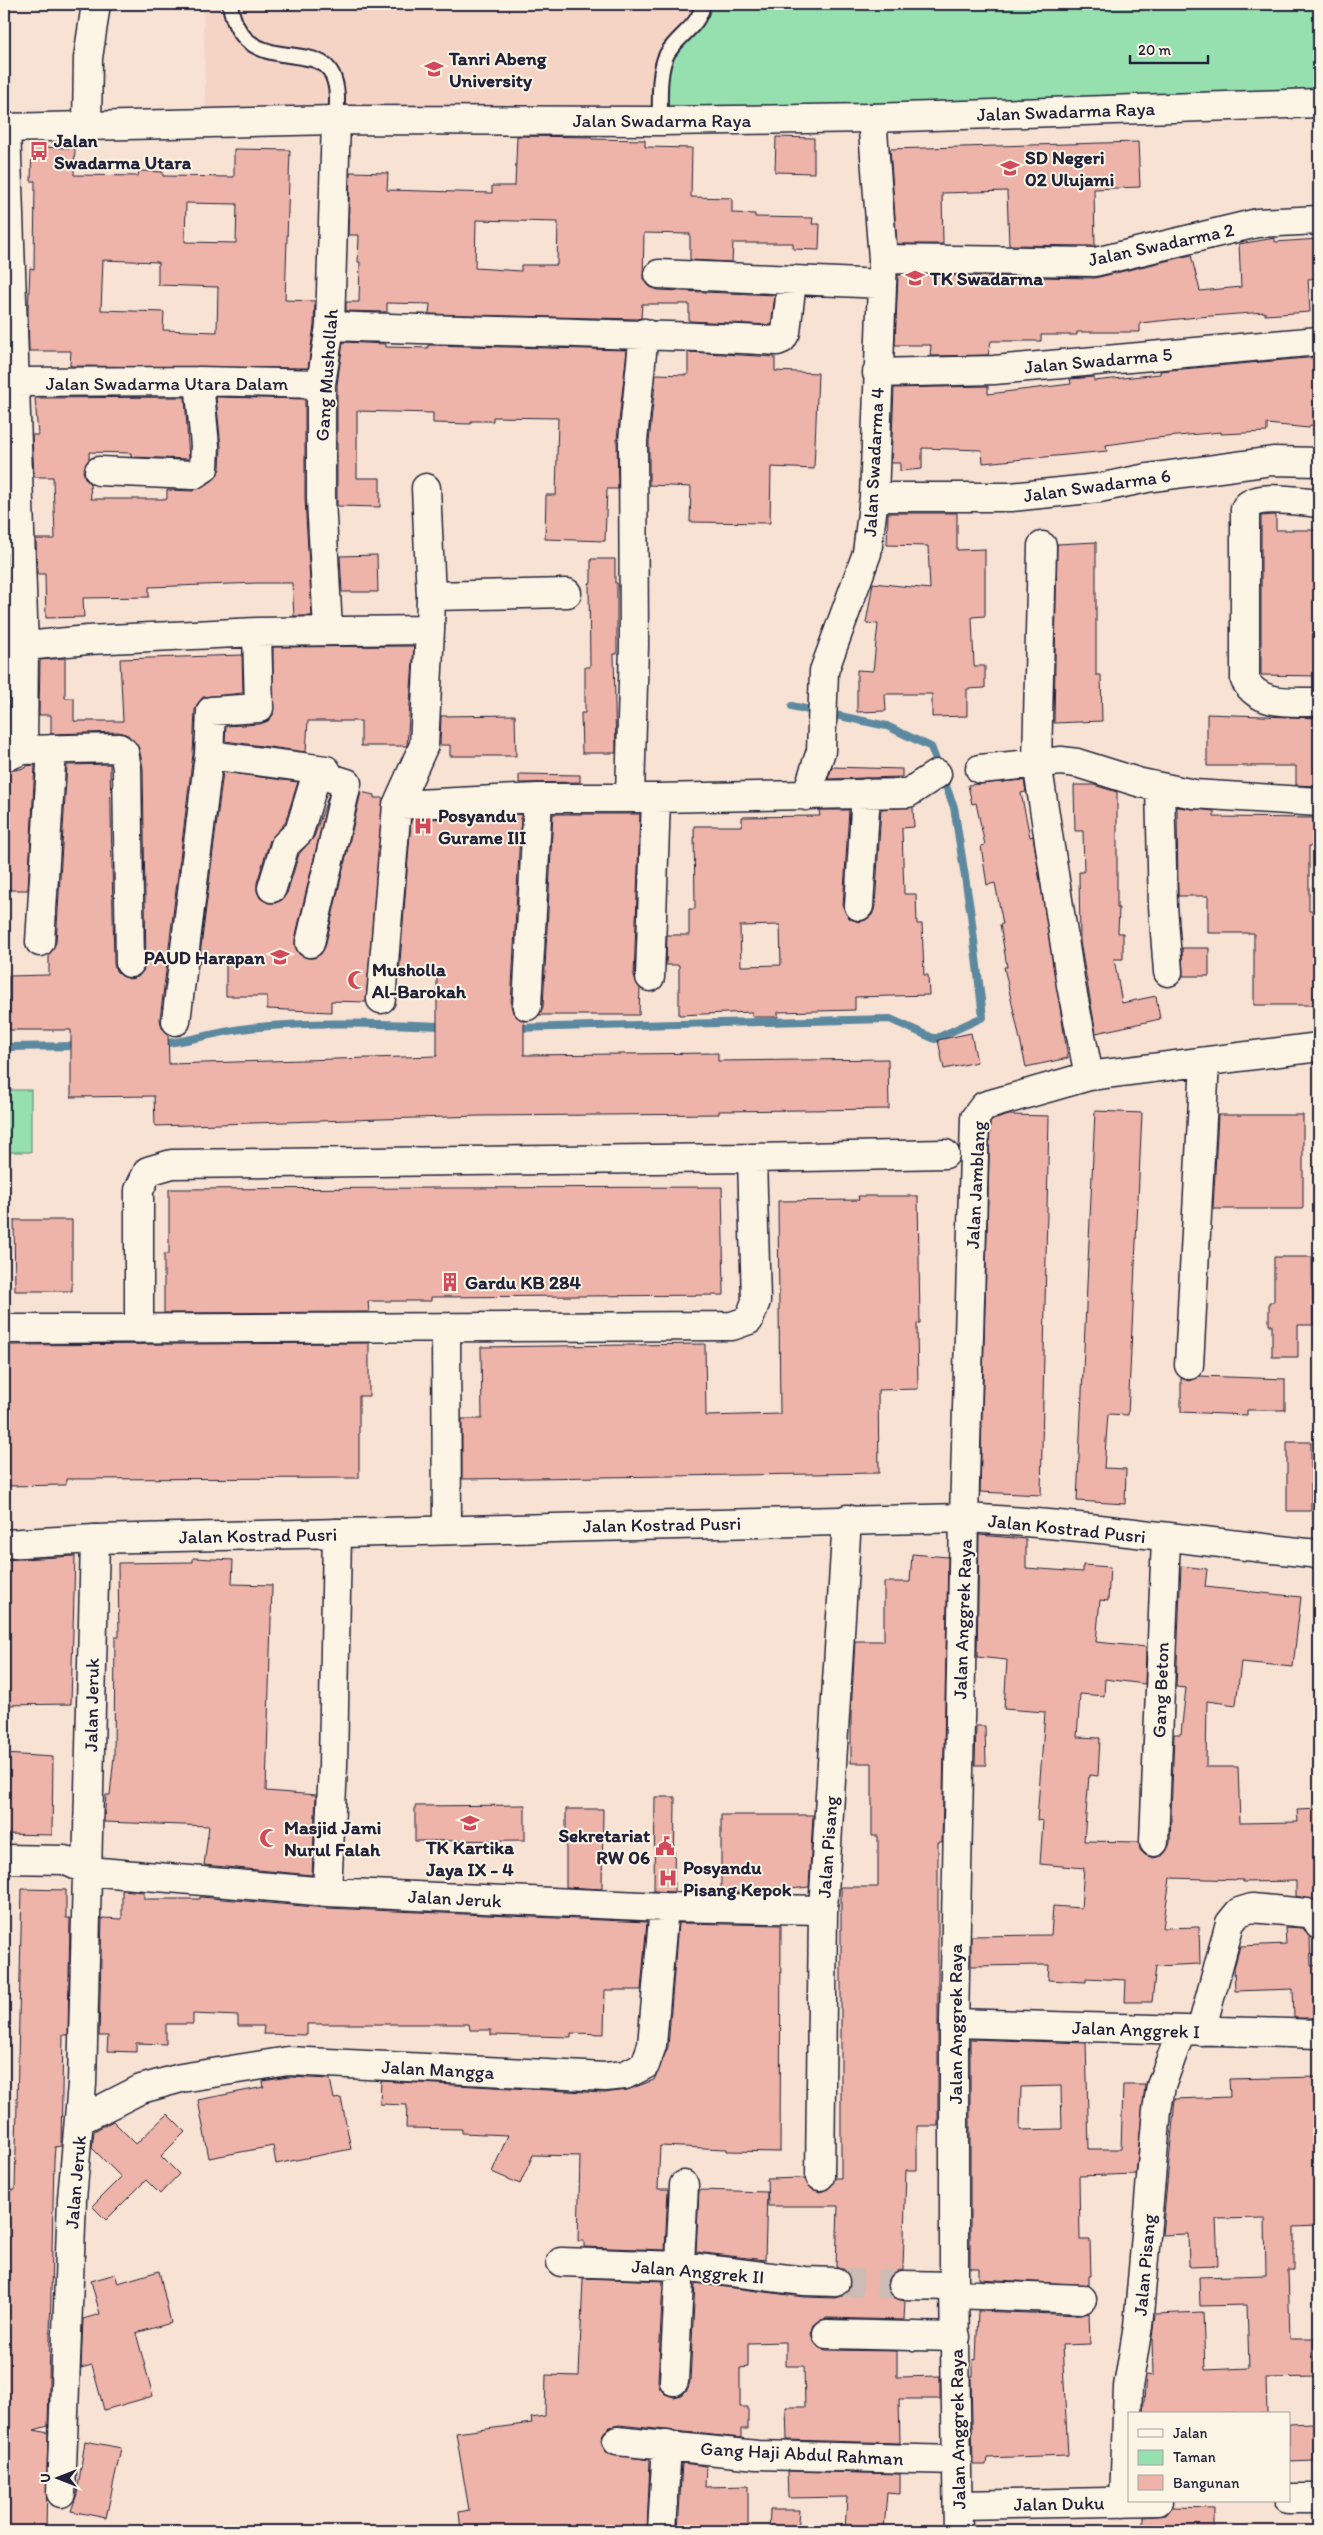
<svg xmlns="http://www.w3.org/2000/svg" width="1323" height="2535" viewBox="0 0 1323 2535" font-family="Itim,sans-serif">
  <style>
    .built { fill: #f5d4c6 }
    .green { fill: #96e0af; stroke: #5c8175 }
    .lines { fill: none; stroke-linecap: round; stroke-linejoin: round }
    .stream { stroke: #5c899f; stroke-width: 8 }
    .building { fill: #eeb4a9; stroke: #22223b; fill-rule: evenodd }
    .street-tunnel { stroke: #cdbcb5; stroke-width: 28; stroke-dasharray: 28 14; stroke-linecap: butt }
    .lane-casing { stroke: #22223b; stroke-width: 18 }
    .street-casing { stroke: #22223b; stroke-width: 31 }
    .secondary-casing { stroke: #22223b; stroke-width: 31 }
    .lane { stroke: #fcf5e5; stroke-width: 14 }
    .street { stroke: #fcf5e5; stroke-width: 28 }
    .secondary { stroke: #fcf5e5; stroke-width: 28 }
    .labels { text-anchor: middle; stroke-width: 4; stroke-linejoin: round; paint-order: stroke }
    .poi-label { font-size: 19px; font-weight: bold; fill: #22223b; stroke: #fcf5e5; text-anchor: start }
    .street-label { font-size: 19px; fill: #22223b; stroke: #fcf5e5 }
  </style>
  <rect width="100%" height="100%" fill="#f8e2d3"/>
  <filter id="ink" filterUnits="userSpaceOnUse"><feTurbulence type="fractalNoise" baseFrequency=".02" numOctaves="2"/><feDisplacementMap in="SourceGraphic" scale="10" xChannelSelector="R" yChannelSelector="G"/><feConvolveMatrix kernelMatrix="1 2 1 2 8 2 1 2 1" color-interpolation-filters="sRGB"/></filter>
  <g filter="url(#ink)">
    <path class="built" d="M203,4H703L660,121L206,125Z"/>
    <path class="green" d="M703,4H1319V103L660,121L667,55Z
      M4,1090H31V1152H4Z"/>
    <g class="lines">
      <path class="stream" d="M792,706L813,711
        M514,1028L890,1019L935,1039L983,1017L971,915L954,807L931,747L887,726L835,715
        M158,1044C189,1042 219,1031 249,1028C314,1021 380,1024 445,1026
        M4,1047L79,1046"/>
    </g>
    <path class="building" d="M517,136L592,137V139L645,140V147L692,148L691,197L732,198V213L755,214V217L813,218L812,224H820L819,250L793,249V243H733L732,262L690,260V234L644,233L643,279L650,287L658,290L775,295L771,325L689,321V304H642L641,318L637,319L429,314L430,304L387,303V312L346,311V302H359L360,262H358L359,235H348L350,172L388,173L387,190L492,193V186H515ZM476,220L558,222L557,265H521V271L475,268Z
      M776,137L814,138V173L775,172Z
      M1138,142L1140,187L1094,189L1095,246L1009,245L1007,191L942,193L943,244H897L890,149Z
      M32,147L75,148L74,175L138,176L139,171L163,172V176L234,177V149L290,150L285,300L315,301L314,325L308,368L70,366L71,351H29L28,311L30,268L34,269L35,181H31ZM186,203L237,204L236,243L185,242ZM103,260L158,262V285L218,287L217,332L163,330L164,312L101,310Z
      M1275,238V242L1319,239V278L1308,279L1310,312L1265,315V312L1198,317L1140,323V332H1077V335H1041V341H991L988,355L930,356L931,345H895L898,275L1095,278L1191,255L1200,291L1241,287L1239,244Z
      M343,342L386,344V347L428,348V345L627,350L617,439L618,489H607L605,541L545,539L546,495H556L558,418L493,417V421H471V424L433,423V413L357,411V478H380V507L337,506V385Z
      M688,352L775,357V371L818,373L814,469L771,467L770,523L690,522L691,487L649,485V442L656,374L688,375Z
      M1318,357L1319,426L1310,425L1309,428L1267,424V432L1221,434V432L1156,438L1106,445L1107,451L983,463L982,450L922,448V469L900,471V463H891L894,388L988,386V394L1071,384L1070,379L1094,377V381L1160,374V371Z
      M185,397L189,459L131,457V453L89,452V459L83,471L85,478L90,484L91,499H167V490L193,491L212,481L220,469L221,447L216,397L305,399V499L312,616H294L292,583H258L149,587V597L83,598L84,617L46,618L45,574H37L36,539H55L53,477H34L32,435H38L35,398Z
      M888,513H957V550L985,549V616L972,617L974,666H985V688L967,689V716L932,717V694H885L886,711L857,712V670L873,671L878,624L866,623L873,583L930,589L928,546L887,545Z
      M1276,515V530H1319V676L1261,675V516Z
      M1096,542V675H1101L1102,721L1054,723L1057,544Z
      M377,555L378,592H342L340,556Z
      M591,559H615V583H617V654H614L616,753H582L581,713H585V667H590L589,583H591Z
      M414,646L407,746H361V721H308L306,752L225,741L226,726L260,724L268,721L273,715V647Z
      M242,655L243,693L203,697L198,703L195,710L193,754L160,1019L162,1028L168,1034L169,1064L437,1056V975H399L411,820L521,814L511,1005L513,1013L524,1021V1055L718,1053V1061L888,1059L889,1109L719,1111V1114L479,1116L155,1126L154,1096L71,1097V1030H9V976L49,975V955L56,943L67,765L110,764L114,964L116,971L122,976L130,979L138,977L143,971L146,963L143,768L139,748L128,735L119,732L51,734V715H39L40,660L65,658V698H74V721H123L120,659Z
      M1207,714L1317,718V786L1296,785V766H1207Z
      M515,715L516,756H450V745H440L441,716Z
      M35,765L28,890H4V772L25,768L26,766Z
      M832,767L902,769V777L828,779Z
      M223,772L298,782L285,823L270,840L257,883V891L260,898L268,903H275L282,900L287,893L299,854L314,837L329,794L295,939V947L299,954L307,958H314L321,954L325,947L361,792L374,795V798H383L366,1002L331,1001V1012L267,1009V996H226V963H199Z
      M519,774L580,775V782L519,783Z
      M1024,780L1026,792L1021,793L1030,837L1033,836L1068,1058L1026,1067L1004,967H1007L1000,924H1003L995,883L987,885L981,846L985,845L976,803L972,804L968,785Z
      M1074,785H1094L1117,792V908H1119L1118,933H1123V959H1114L1122,1003L1156,996L1160,1019L1096,1033L1080,942L1079,872H1084L1083,831H1075Z
      M913,807L914,827L902,828L904,894H916L917,924H922L924,975H928L929,995L855,997V1010L778,1012V1017H752V1012L679,1015V965H666L667,935H689V909H695L694,826H742V817L820,816L819,810H849L843,906L845,912L850,919L859,922L866,920L872,915L875,907L881,809ZM780,925L781,965L741,966L740,926Z
      M1177,807L1214,811V817L1318,818V846H1309V911H1319V1005H1254V933H1208V896H1178Z
      M553,814H640L634,976L640,988L639,1015H539L543,1007Z
      M1182,948H1209V976H1183Z
      M971,1033L977,1062L944,1069L938,1040Z
      M1095,1111L1142,1113L1128,1415L1108,1414L1104,1468L1126,1469L1125,1504L1077,1501Z
      M1009,1115L1049,1116L1041,1495L980,1492L990,1123L993,1120Z
      M1218,1115H1303V1209H1213Z
      M722,1187L724,1295L431,1297V1301H368L369,1312L164,1313V1254H169V1189Z
      M858,1196H918L920,1323L917,1324L918,1389L878,1390L879,1473L462,1479V1419H482L481,1347L705,1344L706,1416L780,1414L778,1201L859,1200Z
      M14,1220H72V1291H15Z
      M1274,1257H1312L1313,1325H1298V1357H1272V1325H1269V1302H1274Z
      M369,1343V1396H359V1478L66,1479V1485L4,1486V1437H8L7,1345Z
      M1199,1376L1285,1379V1410H1247V1415L1181,1412V1378L1189,1381Z
      M1287,1442H1311V1511H1287Z
      M979,1535L1026,1539V1568L1083,1572V1565L1110,1567L1108,1601L1100,1600L1096,1642L1146,1647L1145,1684L1105,1679L1104,1696L1080,1694L1077,1737L1100,1738L1098,1776L1089,1775L1084,1841L1139,1842L1140,1850L1145,1855L1153,1858L1162,1856L1167,1850L1170,1843L1174,1734H1181L1186,1688L1176,1687L1181,1566L1207,1569L1205,1587L1301,1597L1293,1667L1241,1662L1236,1705L1207,1701L1206,1767H1238L1240,1823L1298,1822L1297,1810L1319,1809V1901L1296,1896V1881L1243,1882V1880L1170,1878L1163,1928L1199,1927L1200,1964L1156,1966L1152,2002H1125L1126,1980L1086,1978V1982L1048,1980L1049,1965L971,1966V1936L1051,1935L1053,1906L1081,1908L1084,1868L1040,1864L1043,1821L1037,1820L1045,1712L1004,1709L1007,1660L977,1657Z
      M912,1554L948,1557L942,1842H938V2126H917V2170H906L903,2269L895,2272L890,2277L887,2284L889,2292L895,2298L905,2301L904,2320L827,2318L819,2321L814,2325L811,2334L814,2342L819,2348L826,2350L897,2351V2377L940,2376V2399H899L900,2443L787,2440L786,2407H805L804,2366H786V2342L748,2343V2367L740,2368V2407H748V2429H741V2438L619,2425L610,2427L604,2432L601,2440L603,2447L608,2454L650,2460L647,2531H620V2527L586,2531H461L459,2512L469,2510L456,2433L532,2423L531,2418L545,2416L546,2375L579,2376L583,2278L663,2281L658,2381L660,2389L665,2394L674,2397L682,2395L687,2390L690,2382L695,2283L804,2297L835,2298L843,2296L848,2290L851,2282L848,2274L843,2269L836,2266L838,2206H768L767,2179L805,2178L812,2189L820,2192L828,2189L835,2178H841V1887H878V1836H872V1763H851V1713L855,1641H884V1582H910Z
      M75,1556L71,1704L4,1705V1560Z
      M193,1558L233,1560L232,1584L272,1585L266,1791L316,1795L312,1875L204,1865L209,1826L104,1822L106,1795H110L114,1756L115,1637H119L118,1563L193,1562Z
      M976,1726H985L986,1765H975Z
      M4,1754L53,1757L52,1835L4,1834Z
      M655,1797H675L674,1892L654,1891Z
      M525,1805V1840L415,1841V1806Z
      M566,1809H603L602,1889L566,1887Z
      M721,1815H813L809,1887L781,1890V1894L721,1892Z
      M22,1889L66,1890V1918H70L68,2035H63L61,2146L55,2147L54,2160L48,2426L34,2430L48,2433L46,2531H4V2387L9,2190H15Z
      M122,1890L144,1892V1899H200V1897L326,1908L647,1922L641,1990H605L604,2034L571,2033V2037L491,2035V2030H470L469,2024H307V2035L263,2034L264,2026H238V2016L193,2014V2024H166V2044L136,2043V2052L107,2051L108,2036H99L102,1918L122,1919Z
      M678,1923L781,1925L780,2152L727,2151V2149L660,2146L658,2189H668L665,2250L584,2247V2241H578L580,2156L533,2155L520,2184L492,2172L508,2135L462,2133V2129L406,2128L407,2105L380,2104L381,2081L604,2093L627,2090L654,2080L668,2047Z
      M1285,1927L1303,1928L1310,1938L1311,1966L1318,1965L1319,2018H1294L1293,1989L1235,1991L1234,1968L1240,1946L1286,1944Z
      M970,2039L1086,2043L1089,2149H1121L1123,2085H1145L1136,2174L1079,2176L1080,2240H1090L1091,2276H1089V2285L979,2279V2268H970ZM1061,2086L1062,2129L1020,2130L1021,2087Z
      M289,2077L330,2079L334,2099L341,2098L351,2149L276,2164L273,2146L209,2158L198,2100L264,2087L263,2081Z
      M1319,2077V2226L1294,2227V2270H1288L1290,2339H1314L1315,2377L1266,2378L1267,2414H1143L1146,2375L1153,2376L1152,2337L1155,2314L1203,2312L1205,2370L1249,2368L1247,2305L1200,2306L1199,2277L1266,2275L1265,2218L1216,2219L1218,2265L1189,2266L1188,2234L1162,2235L1175,2099L1230,2097L1229,2079Z
      M167,2114L185,2132L161,2156L179,2174L160,2194L146,2180L106,2220L92,2206L121,2177L92,2148L94,2131L113,2121L136,2144Z
      M699,2190L767,2192L765,2260L696,2252Z
      M159,2271L171,2323L136,2333L153,2396L104,2410L92,2365L81,2368L83,2319L100,2314L91,2281L115,2274L118,2283Z
      M978,2311L1081,2315L1089,2313L1090,2344L1062,2345L1068,2455L987,2458L986,2465H973L971,2376H973V2359L976,2360Z
      M1313,2423L1314,2461L1289,2462V2424Z
      M85,2441L121,2448L106,2518L71,2511L77,2494Z
      M682,2463L706,2466L705,2487L748,2486V2530L678,2531Z
      M787,2471L900,2474V2493L887,2492L884,2531H845L847,2497L788,2498Z
      M1172,2507L1214,2508V2531H1143V2517L1166,2515Z
      M770,2510H800L798,2531H769Z"/>
    <g class="lines">
      <path class="street-tunnel" d="M835,2282L903,2285"/>
      <g class="lane-casing">
        <path id="lane" d="M230,4C241,78 316,39 332,74C339,89 337,105 336,120
          M660,121C660,102 658,71 667,54C678,35 699,27 703,4"/>
      </g>
      <g class="street-casing">
        <path id="street" d="M87,126L88,58L96,4
          M6,128L24,647L23,750
          M883,259L1095,262L1257,223L1319,220
          M659,274L882,284
          M330,326C479,332 628,332 777,341L782,339L786,332L792,281
          M877,373L994,370L1319,341
          M13,382L199,381L321,384
          M99,471L193,475L204,468L205,446L199,381
          M426,488L431,596L430,630
          M874,497H1011L1099,488L1147,478L1273,461L1319,462
          M1319,503C1302,502 1253,492 1245,509V680C1260,707 1292,701 1319,702
          M1042,546L1037,762L1071,985L1089,1076
          M431,596L567,593
          M328,630L321,499V384L330,326L336,120
          M4,648L88,640L257,632L430,630L424,745L397,805L538,798H656L908,793L937,774
          M209,755L326,770L331,778L347,783L310,943
          M4,757L23,750L119,748L124,752L127,768L130,963
          M980,769L1061,761L1077,763L1141,783L1194,794L1319,802
          M1160,787L1163,906L1168,972
          M806,796L821,751L824,671L867,553L874,497L883,259L872,118
          M630,797L634,645L633,441L644,333
          M272,888L285,845L299,832L318,769
          M859,906L866,793
          M40,942L52,749
          M650,977L656,798
          M381,999L397,805
          M527,1006L538,798
          M176,1021L209,755L211,711L259,708L257,632
          M446,1328L447,1530
          M4,1329L732,1326L749,1320L756,1301L752,1158
          M139,1329V1190L148,1171L172,1164L752,1158L945,1154
          M1189,1365L1205,1062
          M964,1518L975,1118L984,1106L1089,1076L1319,1047
          M1154,1842L1166,1538
          M4,1859L64,1860L89,1871L327,1892L664,1907L823,1910
          M327,1892L333,1766L337,1533
          M954,2023L1319,2034
          M1201,2031L1230,1923L1239,1912L1252,1908L1307,1913L1315,1916L1319,1925
          M80,2120L141,2089L181,2078L288,2061L605,2077L625,2075L645,2065L652,2045L664,1907
          M820,2176L823,1910L847,1519
          M561,2262L681,2266L805,2281L835,2282
          M903,2285L954,2286
          M954,2294L1082,2299
          M827,2334L956,2337
          M674,2381L684,2185
          M617,2441L757,2455L957,2460
          M61,2493L72,2199L82,2084L95,1539
          M1289,2498H1319
          M1124,2502L1128,2387L1138,2326L1157,2110L1161,2086L1181,2031
          M959,2505L1158,2501
          M662,2531L667,2445"/>
      </g>
      <g class="secondary-casing">
        <path id="secondary" d="M4,128L336,120L660,121L872,118L1319,103
          M4,1544L95,1539L964,1518C1083,1524 1201,1542 1319,1554
          M958,2531L954,2286V2023L964,1518"/>
      </g>
      <use href="#lane" class="lane"/>
      <use href="#street" class="street"/>
      <use href="#secondary" class="secondary"/>
    </g>
  </g>
  <defs>
    <g id="university-bare" transform="scale(1.5)"><path d="M0-5L7-2L0 1L-7-2ZM-4 1L0 2.5L4 1V4Q0 6-4 4Z" fill="#d1495b" stroke="#fcf5e5" stroke-width="2.5" paint-order="stroke"/></g>
    <g id="bus-bare" transform="scale(1.5)"><path d="M-5-6H5V4H4V6H2V4H-2V6H-4V4H-5ZM-3.5-4V0h7V-4ZM-3.5 1.2v1.5H-2V1.2ZM2 1.2v1.5H3.5V1.2Z" fill="#d1495b" stroke="#fcf5e5" stroke-width="2.5" paint-order="stroke"/></g>
    <g id="school-bare" transform="scale(1.5)"><path d="M0-5L7-2L0 1L-7-2ZM-4 1L0 2.5L4 1V4Q0 6-4 4Z" fill="#d1495b" stroke="#fcf5e5" stroke-width="2.5" paint-order="stroke"/></g>
    <g id="hospital-bare" transform="scale(1.5)"><path d="M-5-5h3v3.5h4V-5h3V5h-3V1.5h-4V5h-3Z" fill="#d1495b" stroke="#fcf5e5" stroke-width="2.5" paint-order="stroke"/></g>
    <g id="mosque-bare" transform="scale(1.5)"><path d="M3.5-4.9A6 6 0 1 0 3.5 4.9A5 5 0 1 1 3.5-4.9Z" fill="#d1495b" stroke="#fcf5e5" stroke-width="2.5" paint-order="stroke"/></g>
    <g id="building-bare" transform="scale(1.5)"><path d="M-4-6H4V6H1V3H-1V6H-4ZM-2.5-4.3h1.7v1.8h-1.7ZM.8-4.3h1.7v1.8H.8ZM-2.5-1h1.7V.8h-1.7ZM.8-1h1.7V.8H.8Z" fill="#d1495b" stroke="#fcf5e5" stroke-width="2.5" paint-order="stroke"/></g>
    <g id="civic-bare" transform="scale(1.5)"><path d="M-.6-6.5H3V-4.5H.6V-3L4-1V1h2V6H-6V1h2V-1L-.6-3ZM-1.2 2.5V6h2.4V2.5Z" fill="#d1495b" stroke="#fcf5e5" stroke-width="2.5" paint-order="stroke"/></g>
  </defs>
  <g fill-rule="evenodd">
    <use href="#university-bare" x="434" y="69"/>
    <use href="#bus-bare" x="39" y="151"/>
    <use href="#school-bare" x="1010" y="168"/>
    <use href="#school-bare" x="915" y="278"/>
    <use href="#hospital-bare" x="423" y="826"/>
    <use href="#school-bare" x="280" y="957"/>
    <use href="#mosque-bare" x="357" y="980"/>
    <use href="#building-bare" x="450" y="1282"/>
    <use href="#school-bare" x="470" y="1823"/>
    <use href="#mosque-bare" x="269" y="1838"/>
    <use href="#civic-bare" x="665" y="1846"/>
    <use href="#hospital-bare" x="668" y="1878"/>
  </g>
  <g class="labels">
    <g class="poi-label">
      <text x="449" y="65">Tanri Abeng<tspan x="449" dy="22">University</tspan></text>
      <text x="54" y="147">Jalan<tspan x="54" dy="22">Swadarma Utara</tspan></text>
      <text x="1025" y="164">SD Negeri<tspan x="1025" dy="22">02 Ulujami</tspan></text>
      <text x="930" y="285">TK Swadarma</text>
      <text x="438" y="822">Posyandu<tspan x="438" dy="22">Gurame III</tspan></text>
      <text x="265" y="964" text-anchor="end">PAUD Harapan</text>
      <text x="372" y="976">Musholla<tspan x="372" dy="22">Al-Barokah</tspan></text>
      <text x="465" y="1289">Gardu KB 284</text>
      <text x="284" y="1834">Masjid Jami<tspan x="284" dy="22">Nurul Falah</tspan></text>
      <text x="650" y="1842" text-anchor="end">Sekretariat<tspan x="650" dy="22">RW 06</tspan></text>
      <text x="470" y="1854" text-anchor="middle">TK Kartika<tspan x="470" dy="22">Jaya IX - 4</tspan></text>
      <text x="683" y="1874">Posyandu<tspan x="683" dy="22">Pisang Kepok</tspan></text>
    </g>
    <g class="street-label">
      <text transform="translate(1066 111) rotate(-2)" y="7">Jalan Swadarma Raya</text>
      <text x="662" y="127">Jalan Swadarma Raya</text>
      <text transform="translate(1161 244) rotate(-12)" y="7">Jalan Swadarma 2</text>
      <text transform="translate(1098 360) rotate(-5)" y="7">Jalan Swadarma 5</text>
      <text transform="translate(326 375) rotate(-86)" y="7">Gang Mushollah</text>
      <text x="167" y="390">Jalan Swadarma Utara Dalam</text>
      <text transform="translate(873 462) rotate(-87)" y="7">Jalan Swadarma 4</text>
      <text transform="translate(1097 485) rotate(-8)" y="7">Jalan Swadarma 6</text>
      <text transform="translate(975 1185) rotate(-87)" y="7">Jalan Jamblang</text>
      <text transform="translate(662 1524) rotate(-1)" y="7">Jalan Kostrad Pusri</text>
      <text transform="translate(1067 1528) rotate(6)" y="7">Jalan Kostrad Pusri</text>
      <text transform="translate(258 1535) rotate(-1)" y="7">Jalan Kostrad Pusri</text>
      <text transform="translate(962 1619) rotate(-88)" y="7">Jalan Anggrek Raya</text>
      <text transform="translate(1160 1690) rotate(-88)" y="7">Gang Beton</text>
      <text transform="translate(91 1705) rotate(-89)" y="7">Jalan Jeruk</text>
      <text transform="translate(827 1847) rotate(-86)" y="7">Jalan Pisang</text>
      <text transform="translate(455 1898) rotate(3)" y="7">Jalan Jeruk</text>
      <text transform="translate(955 2024) rotate(-90)" y="7">Jalan Anggrek Raya</text>
      <text transform="translate(1136 2029) rotate(2)" y="7">Jalan Anggrek I</text>
      <text transform="translate(438 2069) rotate(3)" y="7">Jalan Mangga</text>
      <text transform="translate(75 2182) rotate(-85)" y="7">Jalan Jeruk</text>
      <text transform="translate(1144 2265) rotate(-85)" y="7">Jalan Pisang</text>
      <text transform="translate(698 2271) rotate(5)" y="7">Jalan Anggrek II</text>
      <text transform="translate(957 2429) rotate(-91)" y="7">Jalan Anggrek Raya</text>
      <text transform="translate(802 2453) rotate(3)" y="7">Gang Haji Abdul Rahman</text>
      <text transform="translate(1059 2503) rotate(-1)" y="7">Jalan Duku</text>
    </g>
  </g>
  <rect width="1323" height="2535" fill="none" stroke="#fcf5e5" stroke-width="20"/>
  <rect x="10" y="10" width="1303" height="2515" fill="none" stroke="#22223b" stroke-width="2" filter="url(#ink)"/>
  <rect x="1128" y="2412" width="162" height="90" fill="#fcf5e5" stroke="#a5a1a1"/>
  <rect x="1138" y="2429" width="25" height="8" fill="#fcf5e5" stroke="#a5a1a1"/>
  <text x="1173" y="2438" font-size="15" fill="#22223b">Jalan</text>
  <rect x="1138" y="2450" width="25" height="15" fill="#96e0af" stroke="#a5a1a1"/>
  <text x="1173" y="2462" font-size="15" fill="#22223b">Taman</text>
  <rect x="1138" y="2475" width="25" height="15" fill="#eeb4a9" stroke="#a5a1a1"/>
  <text x="1173" y="2488" font-size="15" fill="#22223b">Bangunan</text>
  <g transform="translate(58 2478) rotate(270)" stroke="#fcf5e5" stroke-width="4" paint-order="stroke">
  <path d="M0-4L9 19L0 12L-9 19Z" fill="#22223b"/>
  <text y="-8" font-size="14" font-weight="bold" text-anchor="middle" fill="#22223b">U</text>
  </g>
  <path d="M1130 55v8h78v-8" fill="none" stroke="#22223b" stroke-width="2.5"/>
  <text x="1138" y="55" font-size="15" fill="#22223b" stroke="#fcf5e5" stroke-width="4" paint-order="stroke">20 m</text>
</svg>
